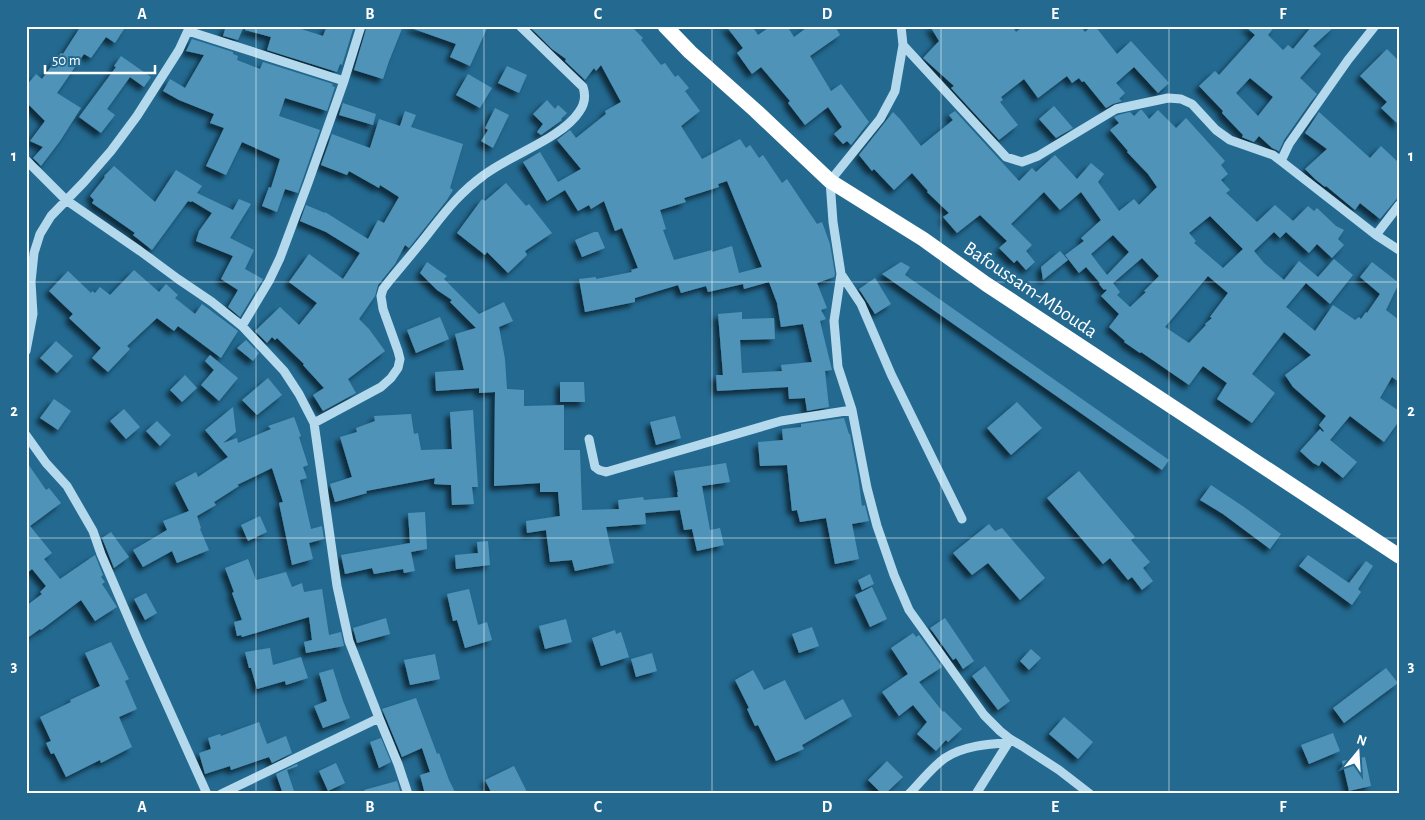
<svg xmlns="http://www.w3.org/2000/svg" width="1425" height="820" viewBox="0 0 1425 820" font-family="'Alegreya Sans',sans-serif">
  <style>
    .building { fill: #5094b8; fill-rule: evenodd; filter: url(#shadow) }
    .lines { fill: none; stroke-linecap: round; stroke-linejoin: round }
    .minor { stroke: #b4d9ec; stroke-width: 9 }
    .highway { stroke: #fff; stroke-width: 15 }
    .grid { fill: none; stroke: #fff; stroke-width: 1; stroke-opacity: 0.55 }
    .labels { text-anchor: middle; stroke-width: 5; stroke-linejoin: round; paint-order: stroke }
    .street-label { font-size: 20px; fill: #fff; stroke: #236990 }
    .neatline { fill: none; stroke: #fff; stroke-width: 2 }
    .grid-label { font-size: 16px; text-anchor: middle; font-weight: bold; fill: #fff }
  </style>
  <defs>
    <filter id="shadow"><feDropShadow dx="-4.5" dy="4.5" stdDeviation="2.5" flood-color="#0009"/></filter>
  </defs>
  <rect width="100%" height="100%" fill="#236990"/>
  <path class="building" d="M81,26H126L115,43L106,37L91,58L84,54L57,93L81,108L60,141L41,166L33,158L43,147L30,141L45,121L26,102V86L36,74L42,79L61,53L63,54Z
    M226,26H244L238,40L223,36Z
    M246,26H292L323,36L327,26H354L342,65L340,64L337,72L267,50L271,37L245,30Z
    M367,26H403L389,61L383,79L354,70Z
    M412,26H488L470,66L450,57L456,44L411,28Z
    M529,26H631L643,38L641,40L661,65L665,63L675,77L678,75L689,88L685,91L700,111L681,126L702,159L740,139L746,148L750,145L759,158L763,155L782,183L787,179L817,224L822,222L830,244L835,274L834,277L817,283L827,308L821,310L826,319L820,321L832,370L825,371L829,407L807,411L805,398L789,399L788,387L717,391L716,375H723L718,314L742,312V319L774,318L775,339L740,340L742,373L782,371L781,365L812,362L803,324L781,327L777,303L769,282L744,289L743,284L708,292L706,286L681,293L678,285L635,298V302L585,312L579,279L596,277V279L632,272L631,270L638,268L622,228L615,231L604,201L591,209L589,205L578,211L565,190L547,201L523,162L540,152L558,182L581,169L557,140L570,130L576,138L606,114L605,111L621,102L601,65L596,71L594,68L585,80L565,61L566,59L552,49ZM727,181L762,267L739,273L732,246L712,252V250L674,260L663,230L666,229L660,210L686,202L684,198L719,187L718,184Z
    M726,26H752L758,35L771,26H787L794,37L809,26H835L840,35L810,56L831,91L841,84L869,122L851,145L847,141L843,144L834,134L842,127L828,107L805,125L788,103L790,101L761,67L752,74L737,53L743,48Z
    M930,26H1012L1016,32L1024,26H1080L1085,32L1092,26H1095L1117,54L1131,41L1169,83L1158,93L1134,67L1116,83L1125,93L1119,99L1122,101L1113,104L1106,108L1084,81L1082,82L1079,78L1072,83L1067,76L1038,98L1024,79L1001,97L1003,100L1000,102L1018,125L999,140L951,88L954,86L923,58L939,41Z
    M1245,26H1275L1268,35L1283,50L1288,45L1293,49L1312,26H1335L1313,46L1321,54L1300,78L1317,94L1310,103L1307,101L1310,103L1284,140L1279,151L1272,148L1259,136L1254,142L1244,138L1242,137L1243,135L1222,113L1223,111L1199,86L1215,71L1219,75L1255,35ZM1250,78L1273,97L1258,116L1236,93Z
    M192,39L233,52V54L238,56L237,60L260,69L263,62L333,84L332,86L335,87L327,111L285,98L279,116L320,130L298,193L285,189L277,212L262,206L269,187L271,188L280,159L242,142L226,175L206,166L224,128L210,123L214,114L179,100L163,91L170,79L185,88L204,55L186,51Z
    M1387,49L1399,61V125L1381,108L1387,102L1360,76Z
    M121,56L151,77L144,87L130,77L107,109L115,115L101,133L79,117L116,67L114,66Z
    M507,66L527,75L519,93L498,83Z
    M468,74L492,88L480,108L456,95Z
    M547,100L555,109L558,105L567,113L561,119L562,120L541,135L537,132L543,124L533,114Z
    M343,103L376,114L373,125L339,115Z
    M1054,106L1073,128L1056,138L1039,119Z
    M495,108L509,115L493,148L481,141L488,130L485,128Z
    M1140,110H1142L1149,119L1158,110L1176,128L1186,118L1225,161L1221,165L1228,174L1221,180L1230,190L1226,193L1257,222L1275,205L1293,221L1308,206L1314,211L1317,208L1336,226L1344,230L1338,239L1344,245L1332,258L1317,244L1309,253L1286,232L1280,238L1274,232L1254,251L1264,263L1284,280L1299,261L1318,277L1334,259L1353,275L1330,304L1306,283L1286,307L1315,331L1333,305L1355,320L1359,317L1361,319L1366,312L1367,313L1380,294L1360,277L1372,262L1399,283L1386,310L1399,320V382L1392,377L1380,398L1399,411V421L1384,442L1350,416L1330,440L1357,462L1343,478L1322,461L1319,466L1313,463L1300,451L1320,429L1323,432L1324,431L1319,425L1326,416L1293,387L1285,375L1311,355L1284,332L1252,374L1275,393L1252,423L1217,399L1227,383L1203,366L1189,385L1141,352L1140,353L1124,342L1125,341L1109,327L1119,314L1101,296L1107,290L1105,289L1104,290L1099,284L1100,283L1086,267L1079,273L1065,255L1084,241L1081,238L1101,220L1081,192L1060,210L1044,192L1011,224L1032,245L1026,251L1035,262L1026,270L1017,260L1014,263L999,248L1007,241L980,215L957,233L943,217L949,213L927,192L928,191L912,173L894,190L874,169L872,171L859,155L893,112L900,119L921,146L953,120L949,115L955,111L1019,181L1032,168L1036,172L1055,155L1077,179L1091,163L1104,174L1098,182L1119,211L1134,199L1139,205L1157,187L1148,174L1127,152L1128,151L1110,130L1119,123L1114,117L1118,115L1130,112L1134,116ZM1210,216L1243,249L1223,268L1194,243L1196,241L1189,233ZM1113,235L1129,252L1107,275L1091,254ZM1142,258L1159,276L1144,291L1146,292L1130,307L1117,295L1120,292L1113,283ZM1208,276L1228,293L1210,317L1212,318L1205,324L1206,325L1189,343L1165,327Z
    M405,111L416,115L411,127L463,144L450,188L453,190L447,200L409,248L405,245L395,264L378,285L375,296L359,319L369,329L385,351L348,379L356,393L323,411L313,395L324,388L303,365L304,364L277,338L275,340L272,337L267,343L255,331L280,307L299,325L317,303L289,282L309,254L343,279L360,253L326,232L300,221L306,205L325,213V212L368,239L378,220L384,223L399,197L380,185L379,188L349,171L347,175L321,165L332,134L370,148L379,119L400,126Z
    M1319,112L1370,158L1381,146L1399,163V196L1380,219L1360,203L1355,210L1326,186L1325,187L1315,179L1305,169L1327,149L1305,133Z
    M114,166L155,202L176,170L202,186L197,193L233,210L239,199L251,204L230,238L254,250L245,269L263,279L240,317L228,307L238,290L221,279L233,256L196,241L199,231L212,213L192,201L191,202L188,201L152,250L133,235L135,233L92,203L94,200L90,196L105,177L104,176Z
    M506,183L526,206L529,204L552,233L525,251L527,255L508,273L487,252L485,255L457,233L482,199L485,201Z
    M594,232H598L605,248L582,257L575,240Z
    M1060,251L1068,260L1043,280L1041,267Z
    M427,262L447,276L444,279L479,314L504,302L513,321L499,327L505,359L507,389L524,390V406L564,405V450H580L582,510L619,509L618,500L643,497L644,500L678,497L677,492H678L674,471L726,463L730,482L702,486L710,530L720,528L724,545L697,551L692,529L684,530L680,510L645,513L646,524L606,527L614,563L575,571L572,560L550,562L546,530L527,533L526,521L560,516L558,492H540V483L494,486L495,392L479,393V388L436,391L435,372L464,370L455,334L476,328L450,302L452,300L437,290L420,273Z
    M901,262L910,267L905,275L1169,460L1162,470L882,274Z
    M134,270L159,292L166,284L178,295L175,298L195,314L202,304L238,331L221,358L178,326L174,331L157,318L127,346L130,349L108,372L92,358L101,348L69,318L73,314L49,291L68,271L91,293L92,291L95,293L100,287L110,295Z
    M875,278L891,304L875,314L859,289Z
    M440,317L449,339L416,353L407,330Z
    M246,340L259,353L253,361L237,348Z
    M56,341L73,356L57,373L40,358Z
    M210,355L238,378L219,401L201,385L214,370L205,361Z
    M185,375L197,388L182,402L170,390Z
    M268,378L282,395L257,415L242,400Z
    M560,382H584L585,402H560Z
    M54,399L71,411L58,430L40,418Z
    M1017,402L1042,428L1011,455L987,428Z
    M233,407L236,432L223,443L237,438L238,443L271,429L268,426L294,417L301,436L299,437L308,465L303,467L307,478L300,480L311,529L322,526L324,539L309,543L313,559L292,565L279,503L283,502L272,468L237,485L239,486L214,502L216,505L197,516L201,528L200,529L209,550L177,563L172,551L143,567L133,550L167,530L163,521L189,511L175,483L196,472L198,477L228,457L205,430Z
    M124,409L140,427L126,439L110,421Z
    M473,410L478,487H472L474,504L452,505L451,485L434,484L435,478L366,491L367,493L335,502L330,484L352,477L340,437L357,432L356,428L375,421L374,416L411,414L414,434L418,433L421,450L452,449L450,412Z
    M675,416L681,438L656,445L650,422Z
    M844,418L849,434H850L858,476L862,506L865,505L869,521L852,524L859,559L835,564L826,518L800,522L797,510L792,511L787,465L760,466L758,442L783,440L782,429L801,427V424Z
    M157,421L171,435L160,446L146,431Z
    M26,461L46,490L49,488L61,503L30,526L52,553L44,559L60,579L95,555L103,575L101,577L105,582L102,584L117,607L95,621L81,600L41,630L40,629L26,639V606L42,594L40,592L46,586L32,569L26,574Z
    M1079,471L1135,537L1131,540L1150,562L1143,568L1153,581L1142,590L1132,577L1128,580L1110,558L1103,564L1047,498Z
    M1211,485L1244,507L1281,534L1270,549L1223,514L1200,500Z
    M425,512L427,549L411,552L415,571L404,573L403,569L374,574L372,568L345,574L341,555L410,543L408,513Z
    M260,516L267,532L248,541L241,525Z
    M989,524L995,531L1002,528L1045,578L1020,600L988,563L972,575L953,553Z
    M111,532L129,557L114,568L102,538Z
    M488,541L490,565L456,569L455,555L478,553L477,542Z
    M1308,555L1349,583L1366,561L1373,566L1358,589L1361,592L1352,605L1299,566Z
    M248,559L256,580L286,572L292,587L302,583L304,592L322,589L329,635L341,632L344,646L306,653L304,642L312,640L309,617L242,637L241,635L237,636L234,622L242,620L232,593L234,592L225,568Z
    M870,574L874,584L862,590L858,580Z
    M872,587L887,619L870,627L855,595Z
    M469,589L478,625L487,622L492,640L465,648L457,620L453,621L447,594Z
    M146,593L157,613L145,620L134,599Z
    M386,618L390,634L357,643L353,628Z
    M945,618L974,661L963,669L956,658L953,660L930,628Z
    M566,619L572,642L545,649L539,626Z
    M812,627L819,646L799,653L792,634Z
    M615,630L616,634L621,632L629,657L601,666L592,638Z
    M913,633L916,637L919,635L942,667L919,682L943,712L944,711L962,729L948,742L946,740L936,751L917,734L927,722L913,705L899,716L882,692L908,674L891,648Z
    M111,642L129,679L125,681L137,709L119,717L132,747L101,763L100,760L66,777L54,753L51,754L46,743L51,741L40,717L71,702L70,700L100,686L85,653Z
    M270,648L273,665L301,657L308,678L286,685L285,681L257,689L251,668H249L245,652Z
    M1031,649L1041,658L1029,670L1020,661Z
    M652,653L657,671L636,677L631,659Z
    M435,654L440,679L410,685L404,660Z
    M985,666L1010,701L998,710L972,676Z
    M1386,668L1398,683L1344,723L1333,708Z
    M333,669L343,701L350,718L323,728L314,706L327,701L319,673Z
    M753,670L764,690L785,680L805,720L843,699L852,716L802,745L804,749L776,761L758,725L755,726L747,709L749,708L735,680Z
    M416,698L437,754L439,753L449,780L456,794H425L420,775L430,772L422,748L402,757L385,716L382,709Z
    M1064,717L1093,742L1078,759L1049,734Z
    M259,722L267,744L286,736L292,753L272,763L269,757L231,770L230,766L205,774L199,753L211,749L208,738L220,734L221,736Z
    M1333,733L1340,751L1309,764L1301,745Z
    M381,738L391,762L379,768L370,742Z
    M1365,757L1371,786L1349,791L1342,761Z
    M887,761L903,777L885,794H882L868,780Z
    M336,763L345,783L328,791L319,771Z
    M297,764L298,766L287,770L295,794H283L276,774Z
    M514,766L528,794H492L485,780Z
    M397,781L401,794H365L364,790Z"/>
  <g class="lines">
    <path class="minor" d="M901,26L903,45L895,91L880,119L830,181L833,222L841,274L834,321L838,367L852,410L867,488L877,526L894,575L909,610L984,715L1000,731L1010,739L1022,746L1059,770L1090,794
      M188,31L344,81
      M903,45L1006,157L1022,162L1038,156L1116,109L1168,98L1181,99L1192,104L1216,130L1230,140L1273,155L1281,161L1376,235L1399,250
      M26,160L66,200L140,251L178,279L212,302L242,326L284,371L299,394L314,423L337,586L349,641L379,718L398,764L408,794
      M1281,161L1289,144L1348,60L1375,26
      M1376,235L1399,205
      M841,274L861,304L891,374L962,519
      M242,326L269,281L280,258L308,183L344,81L361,26
      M26,351L33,314L31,282L34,253L40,234L51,216L84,182L111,151L137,116L179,50L190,26
      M314,423L381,387L391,378L398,368L400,359L398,351L383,309L381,296L383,289L390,280C404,263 418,247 431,230C448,208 462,191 484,175C510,155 562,138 579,112C585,104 586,96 583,87L520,26
      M26,435L46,463L67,486L93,531L101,554L137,638L207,794
      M589,439L595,467L599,470L606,472L781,421L852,410
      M221,794L379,718
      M909,794C921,782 931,768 945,758C963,746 987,744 1008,743
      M976,794L1010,740"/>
    <path class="highway" d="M665,26L690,52L756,111L830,181L923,239L986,284L1399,556"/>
  </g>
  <path class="grid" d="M256,26V794M484,26V794M712,26V794M941,26V794M1169,26V794M26,282H1399M26,538H1399"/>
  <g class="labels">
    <g class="street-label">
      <text transform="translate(1031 289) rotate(34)" y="7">Bafoussam-Mbouda</text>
    </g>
  </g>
  <rect width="1425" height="820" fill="none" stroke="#236990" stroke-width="55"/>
  <g transform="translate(1358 752) rotate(18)" stroke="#236990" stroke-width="4" paint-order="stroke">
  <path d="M0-4L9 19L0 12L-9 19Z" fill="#ffffff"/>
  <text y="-8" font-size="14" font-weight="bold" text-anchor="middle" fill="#ffffff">N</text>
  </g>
  <path d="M45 65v8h110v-8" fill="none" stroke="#ffffff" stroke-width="2.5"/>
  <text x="52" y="65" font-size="15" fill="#ffffff" stroke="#236990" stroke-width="4" paint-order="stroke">50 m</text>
  <rect x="28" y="28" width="1370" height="764" class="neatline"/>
  <g class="grid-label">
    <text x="142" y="19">A</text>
    <text x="370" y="19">B</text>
    <text x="598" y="19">C</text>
    <text x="827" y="19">D</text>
    <text x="1055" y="19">E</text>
    <text x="1283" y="19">F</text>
    <text x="14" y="161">1</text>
    <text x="1411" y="161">1</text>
    <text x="14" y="416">2</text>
    <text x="1411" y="416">2</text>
    <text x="14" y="671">3</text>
    <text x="1411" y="671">3</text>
    <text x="142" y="812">A</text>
    <text x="370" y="812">B</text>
    <text x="598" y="812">C</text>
    <text x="827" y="812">D</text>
    <text x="1055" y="812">E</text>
    <text x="1283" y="812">F</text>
  </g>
</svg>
